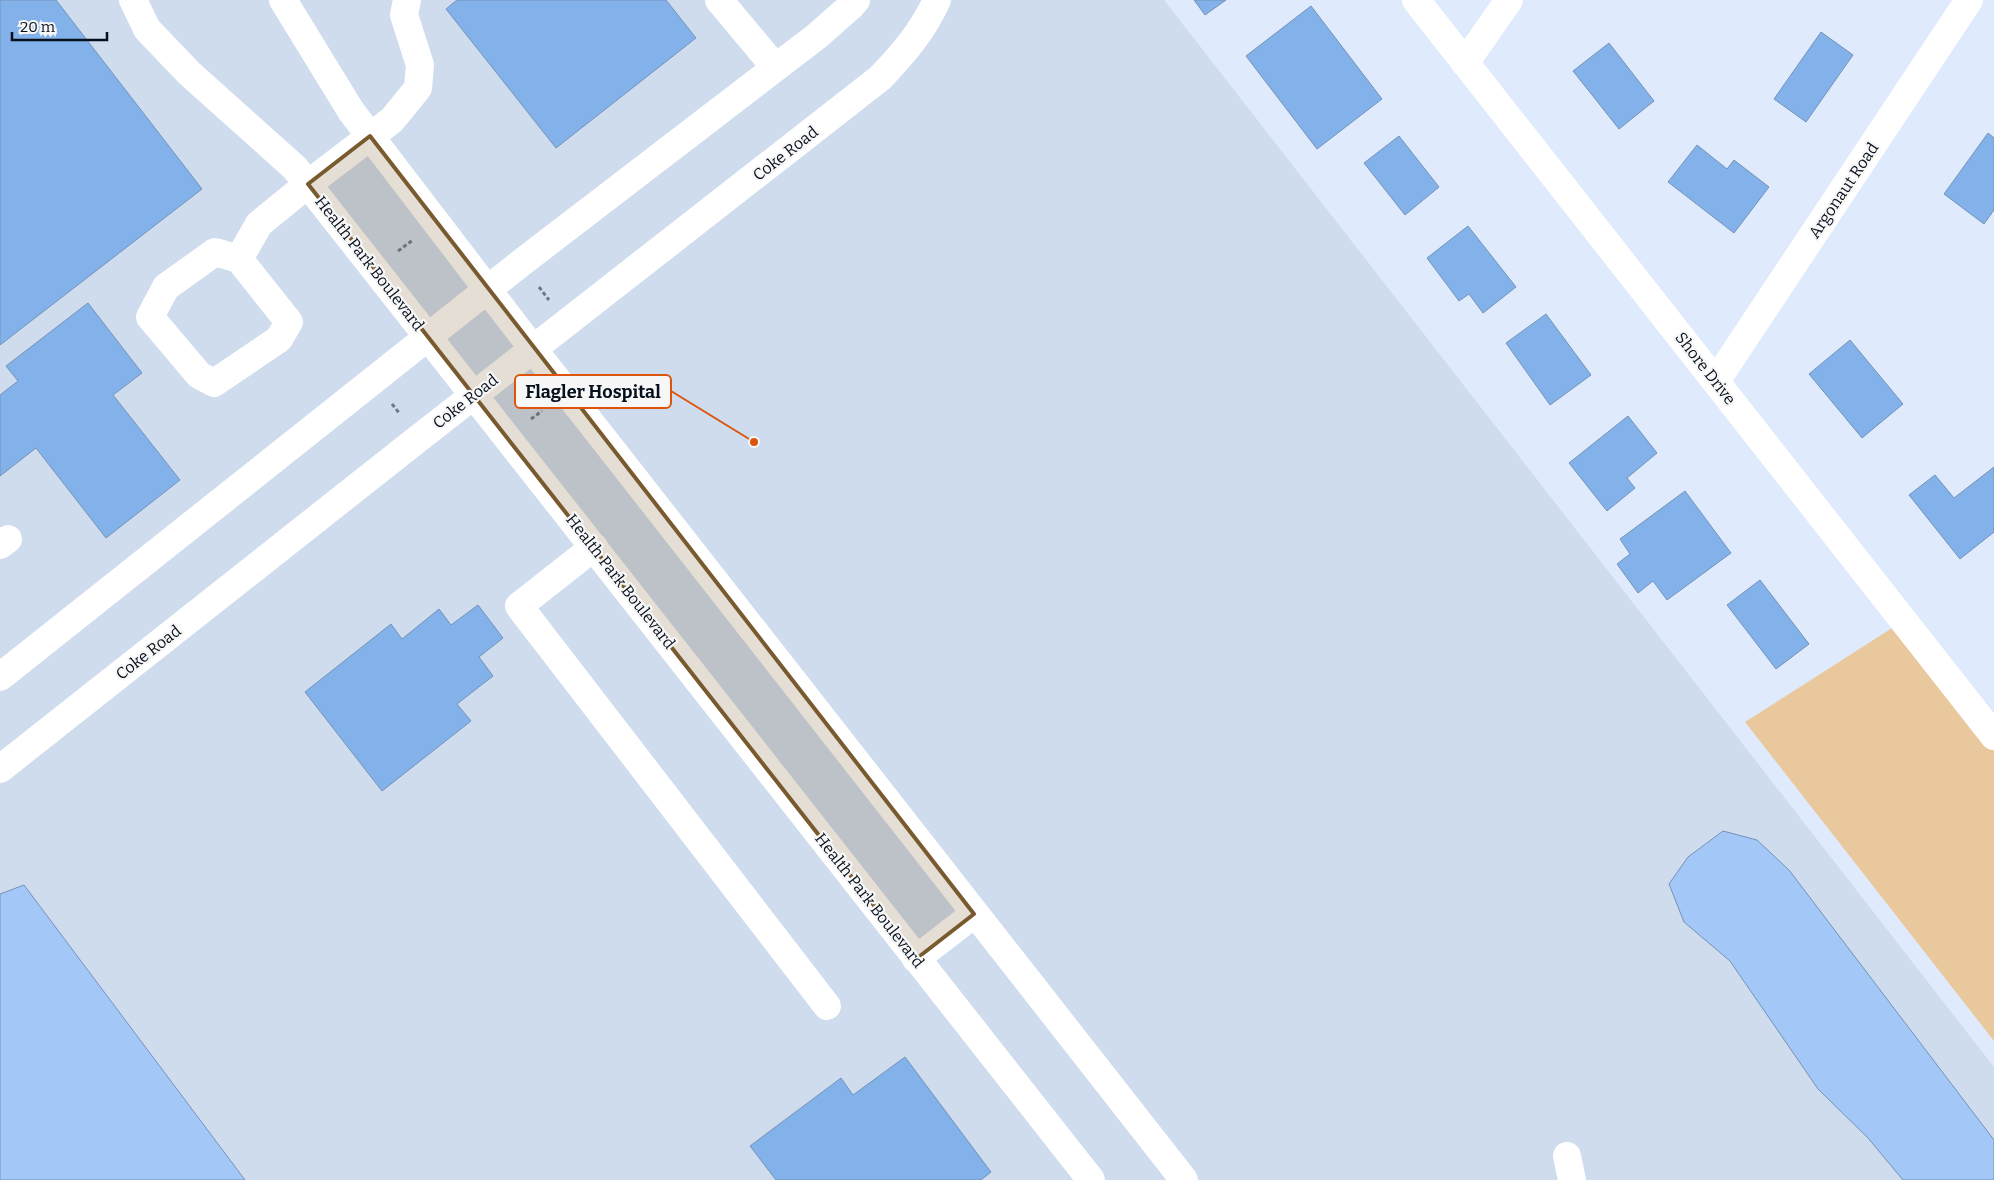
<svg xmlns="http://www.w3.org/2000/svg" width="1994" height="1180" viewBox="0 0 1994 1180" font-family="Bitter,serif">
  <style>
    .built { fill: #cedcee }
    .green { fill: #e9c89d }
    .water { fill: #a3c8f7; stroke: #7491b6 }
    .building { fill: #83b1e9; stroke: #7593b8 }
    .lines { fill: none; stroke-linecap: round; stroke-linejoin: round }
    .path { stroke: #6e7987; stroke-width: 3; stroke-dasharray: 4 2.5; stroke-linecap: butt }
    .minor { stroke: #fff; stroke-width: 28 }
    .marked { fill: #795a2f; fill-opacity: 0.2; stroke: #795a2f; stroke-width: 4; stroke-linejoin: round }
    .labels { text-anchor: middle; stroke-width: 4.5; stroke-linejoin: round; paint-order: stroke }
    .street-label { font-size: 16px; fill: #06101d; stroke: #f7f7f7 }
    .leader { fill: none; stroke: #dd550d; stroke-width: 2 }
    .callout-dot { fill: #dd550d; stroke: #f7f7f7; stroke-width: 2 }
    .callout { fill: #f7f7f7; stroke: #dd550d; stroke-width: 2 }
    .callout-label { font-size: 18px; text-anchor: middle; font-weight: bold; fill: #06101d }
  </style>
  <rect width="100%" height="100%" fill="#dfebfc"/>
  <path class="built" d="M0,0H1164L1994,1067V1180H245L24,885L0,894Z"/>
  <path class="green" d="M1903,621L1994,740V1041L1745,722Z"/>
  <path class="water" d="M1723,831L1757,840L1789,870L1994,1140V1180H1903L1868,1138L1818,1089L1730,961L1684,922L1669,884L1688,857Z
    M24,885L245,1180H0V894Z"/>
  <path class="building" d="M0,0H56L202,189L0,345Z
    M457,0H666L696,38L556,148L446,9Z
    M1194,0H1226L1205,15Z
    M1311,6L1382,99L1317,149L1246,56Z
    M1821,32L1853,55L1806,122L1774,99Z
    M1609,43L1654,101L1619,129L1573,71Z
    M1988,133L1994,138V210L1984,224L1944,194Z
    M1399,136L1439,187L1405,215L1364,163Z
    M1697,145L1727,169L1734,160L1769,187L1734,233L1668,182Z
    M1468,226L1516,287L1483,313L1469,294L1459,301L1427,258Z
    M88,303L142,373L113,395L180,480L106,538L36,448L0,476V395L18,381L6,366Z
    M1546,314L1591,375L1550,405L1506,343Z
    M1850,340L1903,404L1862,438L1809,374Z
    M1628,416L1657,453L1627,478L1635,488L1607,511L1569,463Z
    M1994,467V532L1960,559L1909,495L1935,475L1954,498Z
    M1685,491L1731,553L1667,600L1653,581L1638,593L1617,564L1630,554L1620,539Z
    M1760,580L1809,644L1776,669L1727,605Z
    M478,605L503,638L479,657L493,676L457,704L471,721L382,791L305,692L391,624L402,639L439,609L451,625Z
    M905,1057L991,1172L981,1180H776L750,1146L841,1078L853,1095Z"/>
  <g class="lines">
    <path class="path" d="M398,251L413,240
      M539,287L549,300
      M392,404L400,414
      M531,419L542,411"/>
    <path class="minor" d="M133,0L147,29L189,73L295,168L1091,1180
      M283,0L351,111L370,136L533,349L1184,1180
      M719,0L775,67
      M1416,0L1994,736
      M1465,63L1509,0
      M239,259L215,252L166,287L150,317L199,375L214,383L279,339L289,322L239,259L259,224L308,184L392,120L418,88L420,65L404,15L407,0
      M1716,381L1969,0
      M0,545L8,539
      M594,547L519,606L827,1006
      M0,677L521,263L817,36L851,6L856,0
      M0,769L419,438L880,78C904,53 922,32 937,0
      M916,959L974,914
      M1567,1156L1572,1180"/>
  </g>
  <path class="marked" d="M370,136L974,914L916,959L308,184Z"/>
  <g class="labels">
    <g class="street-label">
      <text transform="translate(785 153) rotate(-38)" y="6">Coke Road</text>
      <text transform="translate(1843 190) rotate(-56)" y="6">Argonaut Road</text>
      <text transform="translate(370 263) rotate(52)" y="6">Health Park Boulevard</text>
      <text transform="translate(1706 368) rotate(52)" y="6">Shore Drive</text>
      <text transform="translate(465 401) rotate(-38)" y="6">Coke Road</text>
      <text transform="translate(621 581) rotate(52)" y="6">Health Park Boulevard</text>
      <text transform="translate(148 652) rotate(-38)" y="6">Coke Road</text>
      <text transform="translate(870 900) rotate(52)" y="6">Health Park Boulevard</text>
    </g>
  </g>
  <path class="leader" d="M754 442L671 391"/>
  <circle class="callout-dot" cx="754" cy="442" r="5"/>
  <rect class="callout" x="515" y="375" width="156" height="33" rx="5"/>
  <g class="callout-label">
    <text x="593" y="398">Flagler Hospital</text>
  </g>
  <path d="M12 32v8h95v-8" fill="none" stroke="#06101d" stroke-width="2.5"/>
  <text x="20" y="32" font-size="15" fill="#06101d" stroke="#f7f7f7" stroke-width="4" paint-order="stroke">20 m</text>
</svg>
